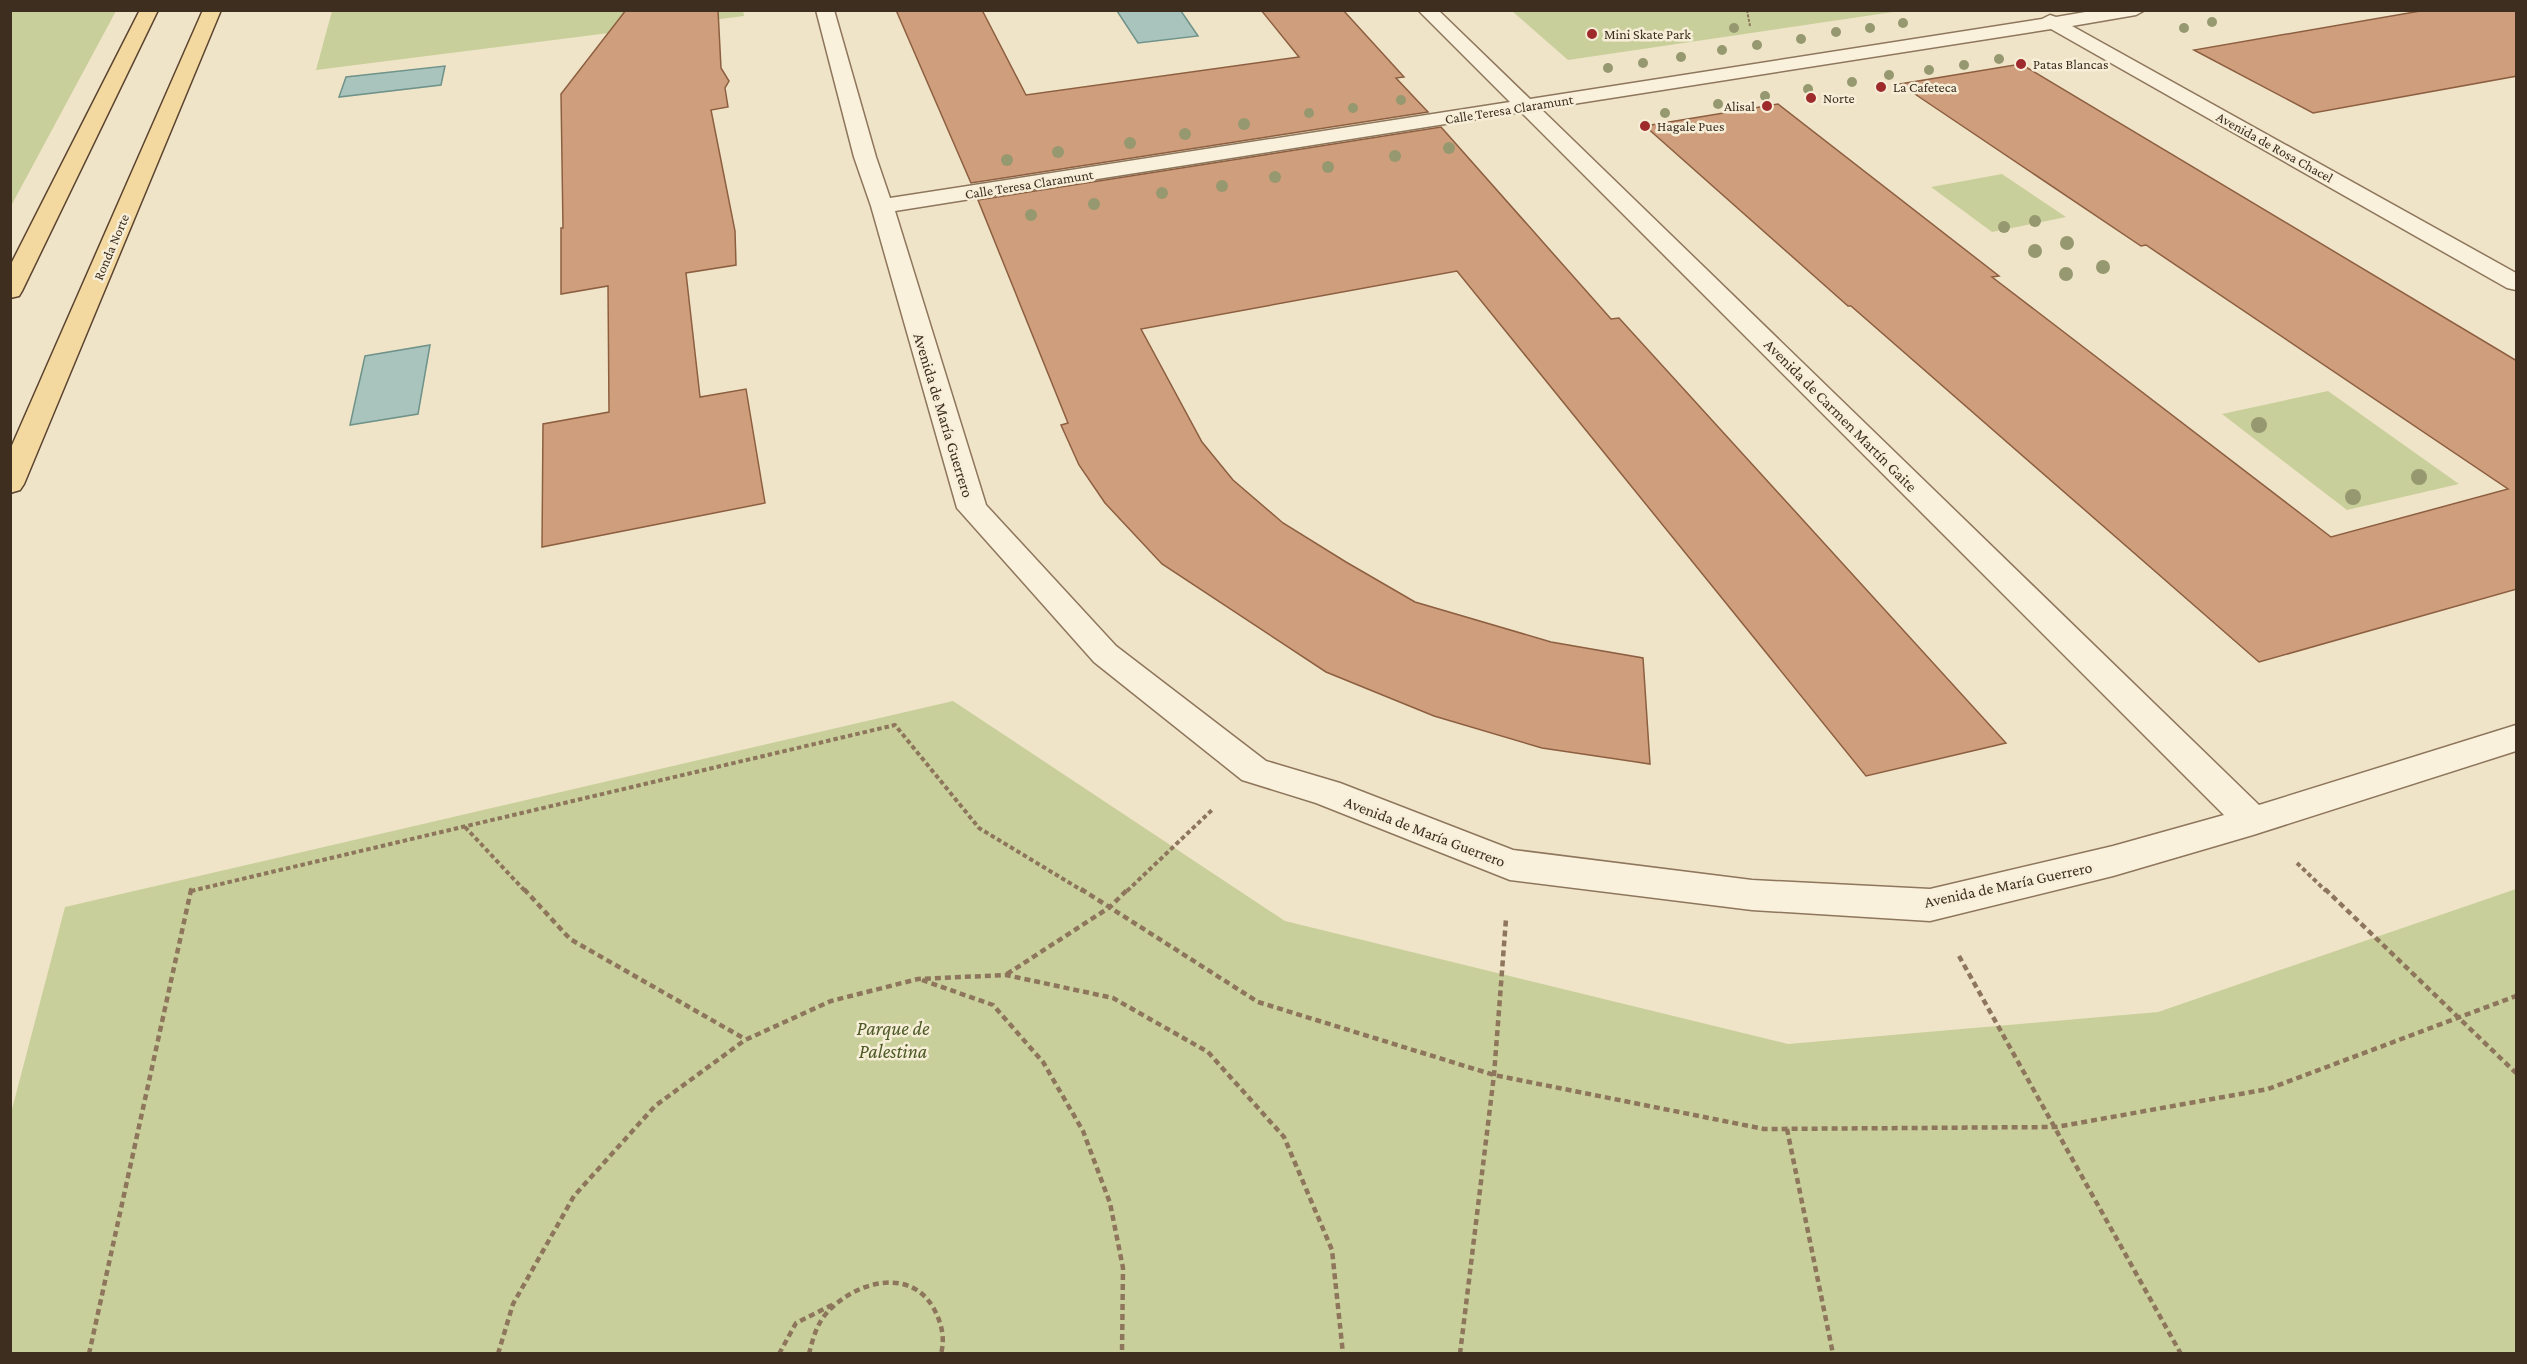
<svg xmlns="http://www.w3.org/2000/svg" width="2527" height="1364" viewBox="0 0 2527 1364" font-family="'Crimson Pro',serif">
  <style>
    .green { fill: #c9cf9b }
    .water { fill: #a9c4bc; stroke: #6f938a; stroke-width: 1.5 }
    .building { fill: #cf9f7d; stroke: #8d5f41; stroke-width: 1.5 }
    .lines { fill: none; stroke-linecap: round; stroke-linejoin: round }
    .minor-casing { stroke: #8d765c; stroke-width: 3 }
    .major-casing { stroke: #5b4430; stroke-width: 3 }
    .path-far2 { stroke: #8d765c; stroke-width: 2; stroke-dasharray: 3 1.5; stroke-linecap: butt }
    .path-far1 { stroke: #8d765c; stroke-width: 4; stroke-dasharray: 4.5 3; stroke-linecap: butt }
    .path { stroke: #8d765c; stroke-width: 4.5; stroke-dasharray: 6 4; stroke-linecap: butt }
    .minor { fill: #faf1dc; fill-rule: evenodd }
    .major { fill: #f3d9a0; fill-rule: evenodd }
    .tree { fill: #96986f }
    .poi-dot { fill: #9e2a2b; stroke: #f7eed8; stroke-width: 2 }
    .labels { text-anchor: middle; stroke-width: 5; stroke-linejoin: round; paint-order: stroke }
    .far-poi-label { font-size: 14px; fill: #3d2e20; stroke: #f7eed8; text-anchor: start }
    .far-street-label { font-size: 14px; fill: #3d2e20; stroke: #f7eed8 }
    .street-label { font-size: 16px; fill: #3d2e20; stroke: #f7eed8 }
    .near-park-label { font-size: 20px; font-style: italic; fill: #4d5a26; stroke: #f7eed8 }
  </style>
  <rect width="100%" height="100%" fill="#f0e4c8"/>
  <path class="green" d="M11,10L116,11L11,206L10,11Z
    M743,10L744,16L316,70L332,11Z
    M1512,11H1900L1568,60Z
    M2002,174L2066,217L1992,232L1931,187Z
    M2328,391L2459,484L2347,510L2222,414Z
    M953,701L1285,921L1788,1044L2158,1012L2516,889V1353H11V1113L65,907Z"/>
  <path class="water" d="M1117,11H1181L1198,36L1138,43Z
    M445,66L441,85L339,97L346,77Z
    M430,345L418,414L350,425L365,356Z"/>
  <path class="building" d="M626,10H718L721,68L729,81L725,88L728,107L711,110L735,231L736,265L686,273L700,397L746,389L765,503L542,547L543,424L609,412L608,286L561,294V228H563L561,94Z
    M896,10H982L1026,95L1299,57L1261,10H1343L1404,77L1396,78L1428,112L971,183Z
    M2426,10H2517V76L2313,113L2194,50Z
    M2021,64L2517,361V589L2259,662L1851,306H1848L1645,126L1778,104L1999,276L1992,277L2331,537L2508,489L2146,245L2141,246L1900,84Z
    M1441,127L1611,319L1619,318L2006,743L1866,776L1457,271L1141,329L1202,442L1233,480L1283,523L1346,562L1415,602L1551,642L1643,658L1650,764L1542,748L1434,716L1326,672L1162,564L1105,503L1079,465L1061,425L1068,423L978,200Z"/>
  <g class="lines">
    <g class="minor-casing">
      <path id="minor" d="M816,10H834L876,157L890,198L1510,102L1418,10H1438L1530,99L2042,19L2050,15L2056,17L2097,10H2145L2136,15L2072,26L2516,273V290L2507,288L2051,29L1541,109L2259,805L2516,725V751L2253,835L2113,876L1930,921L1752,910L1510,880L1316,803L1242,780L1094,662L957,508L871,206L854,157ZM1521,112L2224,815L2113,846L1930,889L1752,880L1513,850L1340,783L1266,761L1116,646L986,505L895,211Z"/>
    </g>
    <g class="major-casing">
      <path id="major" d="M140,10H158L22,291L19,296L10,298V266Z
        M203,10H221L24,484L20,490L10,493V450Z"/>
    </g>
    <path class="path-far2" d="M1747,10L1750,26"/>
    <path class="path-far1" d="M465,827L525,891
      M2297,863L2326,891
      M191,891L895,725L979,828L1083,891
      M1127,891L1213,809"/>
    <path class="path" d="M524,889L570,939L745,1039
      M1081,889L1258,1002L1494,1075L1764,1129L2056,1127L2268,1089L2516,996
      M2325,889L2516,1073
      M1959,956L2181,1354
      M1007,974L1110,907L1128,889
      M922,980L993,1005L1043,1062L1083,1131L1110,1203L1123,1268L1122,1354
      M1787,1129L1833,1354
      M89,1354L191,890L194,889
      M498,1354L513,1304L574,1196L655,1106L745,1040L831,1001L918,979L1006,975L1113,998L1208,1052L1284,1137L1332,1250L1343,1354
      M779,1354L796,1323L834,1304
      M809,1354C812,1342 815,1330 822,1319C847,1284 909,1263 934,1309C942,1324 945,1338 941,1354
      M1460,1354L1494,1075L1506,919"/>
    <use href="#minor" class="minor"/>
    <use href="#major" class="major"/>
  </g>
  <g class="tree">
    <circle cx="2212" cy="22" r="5"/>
    <circle cx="1903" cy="23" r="5"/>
    <circle cx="1734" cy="28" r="5"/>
    <circle cx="1870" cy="28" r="5"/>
    <circle cx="2184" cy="28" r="5"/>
    <circle cx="1836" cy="32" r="5"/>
    <circle cx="1801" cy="39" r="5"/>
    <circle cx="1757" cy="45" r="5"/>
    <circle cx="1722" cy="50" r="5"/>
    <circle cx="1681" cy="57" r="5"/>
    <circle cx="1999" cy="59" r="5"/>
    <circle cx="1643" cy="63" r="5"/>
    <circle cx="1964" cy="65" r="5"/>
    <circle cx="1608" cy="68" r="5"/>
    <circle cx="1929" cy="70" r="5"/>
    <circle cx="1889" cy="75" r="5"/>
    <circle cx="1852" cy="82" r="5"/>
    <circle cx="1808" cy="89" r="5"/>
    <circle cx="1765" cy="96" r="5"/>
    <circle cx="1401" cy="100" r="5"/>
    <circle cx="1718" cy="104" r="5"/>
    <circle cx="1353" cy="108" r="5"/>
    <circle cx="1309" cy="113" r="5"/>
    <circle cx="1665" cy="113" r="5"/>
    <circle cx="1244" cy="124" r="6"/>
    <circle cx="1185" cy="134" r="6"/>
    <circle cx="1130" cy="143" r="6"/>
    <circle cx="1449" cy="148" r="6"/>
    <circle cx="1058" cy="152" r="6"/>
    <circle cx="1395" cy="156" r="6"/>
    <circle cx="1007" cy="160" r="6"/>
    <circle cx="1328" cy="167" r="6"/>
    <circle cx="1275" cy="177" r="6"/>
    <circle cx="1222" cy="186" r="6"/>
    <circle cx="1162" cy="193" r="6"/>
    <circle cx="1094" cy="204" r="6"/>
    <circle cx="1031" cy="215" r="6"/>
    <circle cx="2035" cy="221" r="6"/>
    <circle cx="2004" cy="227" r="6"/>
    <circle cx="2067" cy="243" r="7"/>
    <circle cx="2035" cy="251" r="7"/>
    <circle cx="2103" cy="267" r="7"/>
    <circle cx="2066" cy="274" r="7"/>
    <circle cx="2259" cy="425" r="8"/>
    <circle cx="2419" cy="477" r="8"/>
    <circle cx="2353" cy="497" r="8"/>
  </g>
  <g class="poi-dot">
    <circle cx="1592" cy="34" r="6"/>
    <circle cx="2021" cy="64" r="6"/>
    <circle cx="1881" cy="87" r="6"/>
    <circle cx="1811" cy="98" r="6"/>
    <circle cx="1767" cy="106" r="6"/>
    <circle cx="1645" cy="126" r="6"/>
  </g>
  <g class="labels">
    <g class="far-poi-label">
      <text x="1604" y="39">Mini Skate Park</text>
      <text x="2033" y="69">Patas Blancas</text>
      <text x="1893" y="92">La Cafeteca</text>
      <text x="1823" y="103">Norte</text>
      <text x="1755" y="111" text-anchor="end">Alisal</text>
      <text x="1657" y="131">Hagale Pues</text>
    </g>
    <g class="far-street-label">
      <text transform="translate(1509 109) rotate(-9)" y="5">Calle Teresa Claramunt</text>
      <text transform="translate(2275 147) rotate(29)" y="5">Avenida de Rosa Chacel</text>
      <text transform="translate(1029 184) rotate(-9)" y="5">Calle Teresa Claramunt</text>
      <text transform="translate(111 247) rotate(-67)" y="5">Ronda Norte</text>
    </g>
    <g class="street-label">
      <text transform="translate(944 415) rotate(73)" y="6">Avenida de María Guerrero</text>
      <text transform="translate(1841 415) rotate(45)" y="6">Avenida de Carmen Martín Gaite</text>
      <text transform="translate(1425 831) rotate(21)" y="6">Avenida de María Guerrero</text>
      <text transform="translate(2008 884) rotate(-12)" y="6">Avenida de María Guerrero</text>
    </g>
    <g class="near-park-label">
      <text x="893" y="1035">Parque de<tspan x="893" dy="23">Palestina</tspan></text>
    </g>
  </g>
  <rect width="2527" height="1364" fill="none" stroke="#3d2e20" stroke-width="24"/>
</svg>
